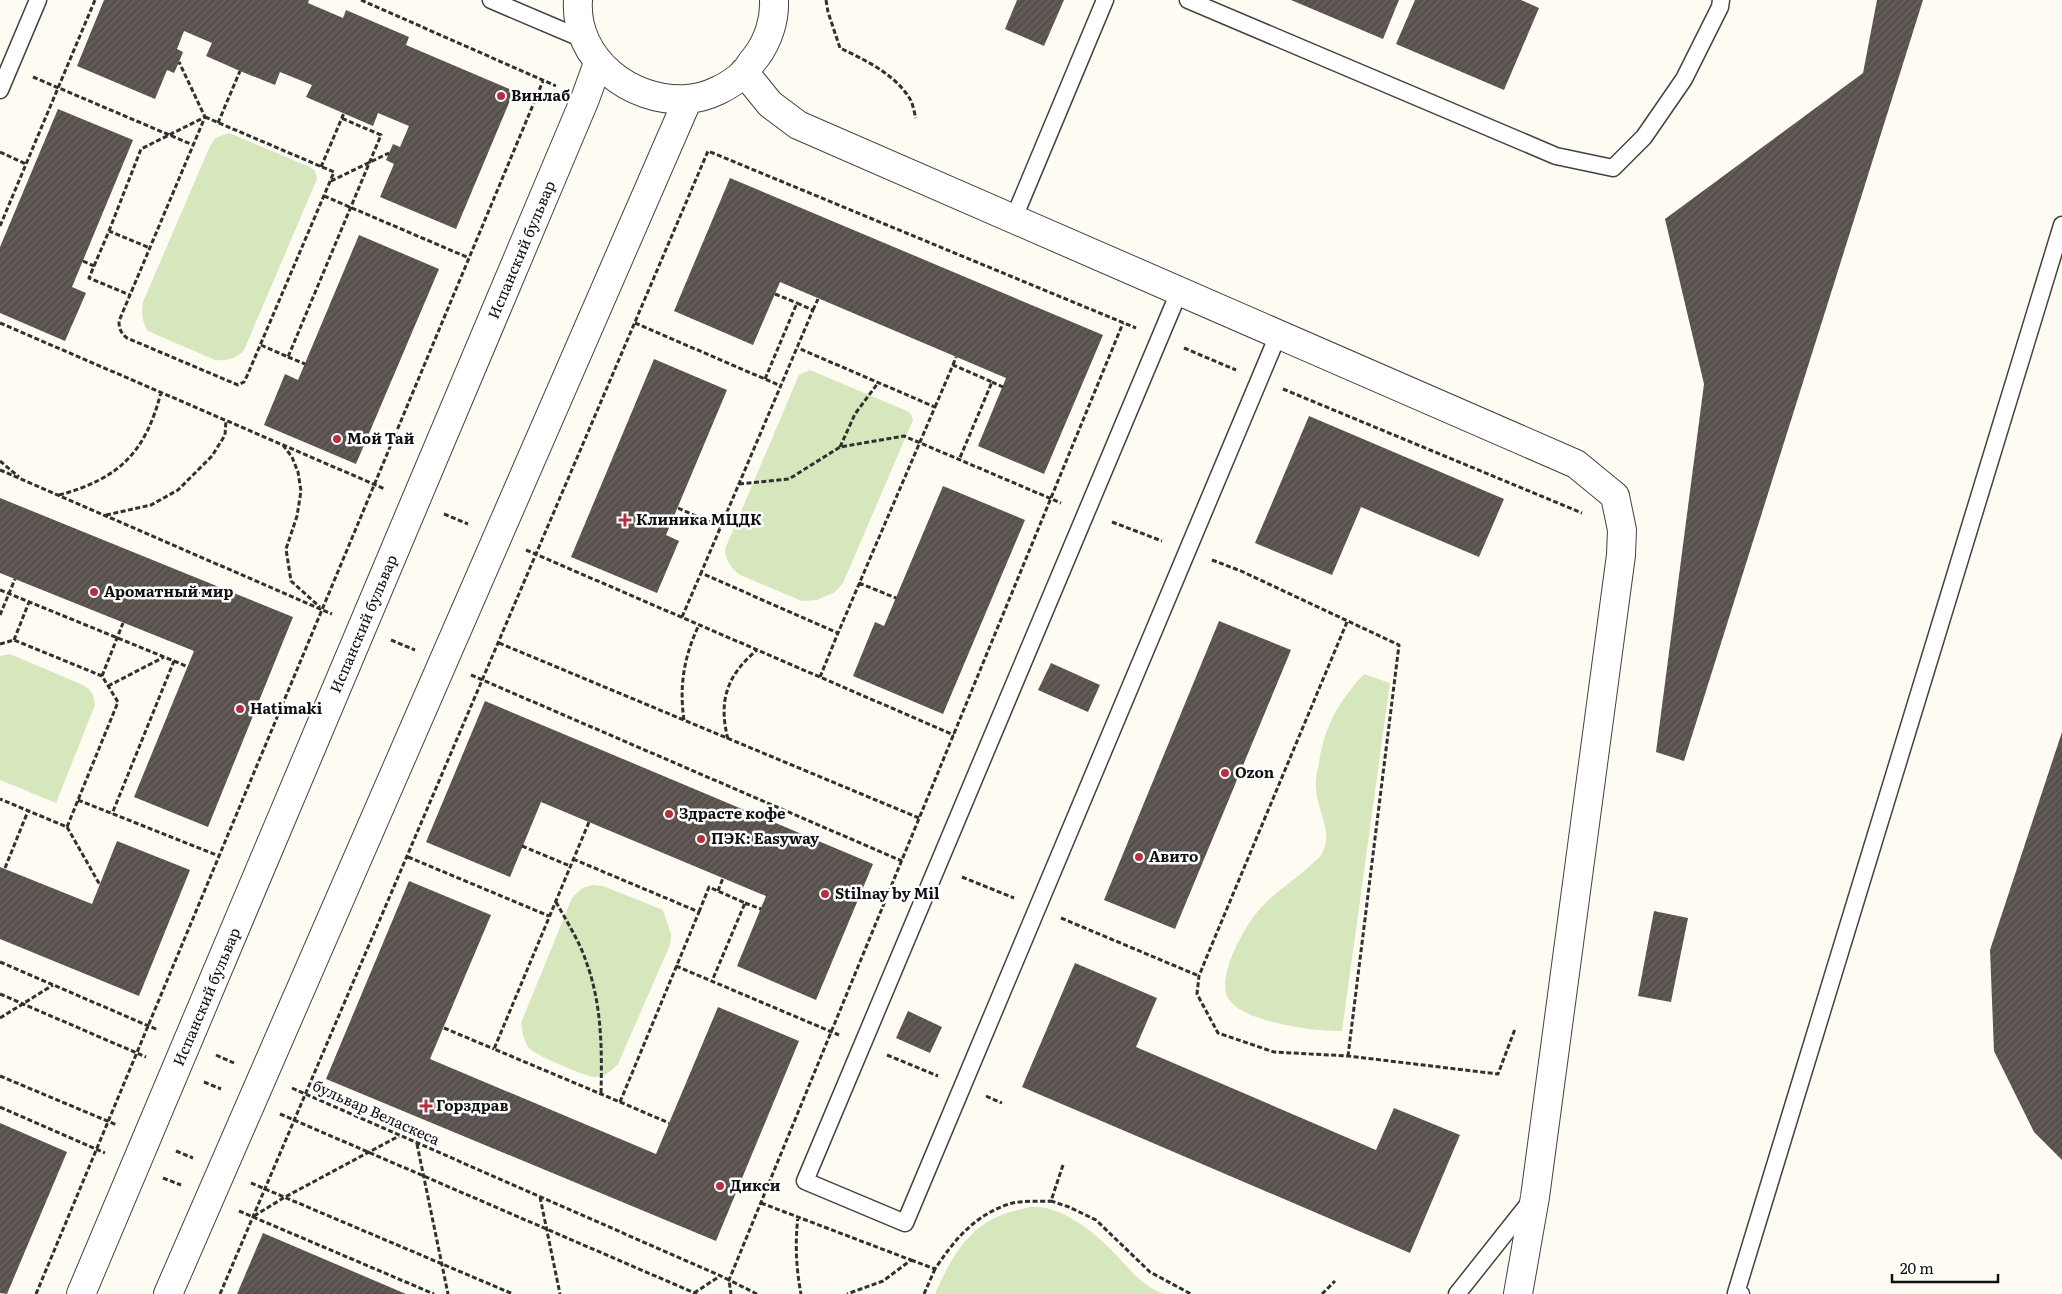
<svg xmlns="http://www.w3.org/2000/svg" width="2062" height="1294" viewBox="0 0 2062 1294" font-family="Literata,serif">
  <style>
    .park { fill: #d6e7be }
    .building { fill: url(#building-hatch) }
    .lines { fill: none; stroke-linecap: round; stroke-linejoin: round }
    .lane-casing { stroke: #424242; stroke-width: 19 }
    .street-casing { stroke: #424242; stroke-width: 30 }
    .path { stroke: #313131; stroke-width: 3; stroke-dasharray: 5 2.5; stroke-linecap: butt }
    .lane { stroke: #fff; stroke-width: 16 }
    .street { stroke: #fff; stroke-width: 28 }
    .poi-dot { fill: #b53140; stroke: #fff; stroke-width: 2 }
    .labels { text-anchor: middle; stroke-width: 5; stroke-linejoin: round; paint-order: stroke }
    .poi-label { font-size: 15px; font-weight: bold; fill: #0f0f0f; stroke: #fff; text-anchor: start }
    .street-label { font-size: 15px; fill: #0f0f0f; stroke: #fff }
  </style>
  <defs>
    <pattern id="building-hatch" width="6" height="6" patternUnits="userSpaceOnUse" patternTransform="scale(1.25)"><rect width="6" height="6" fill="#57504c"/><path d="M-1 1l2-2M0 6l6-6M5 7l2-2" fill="none" stroke="#6a6561"/></pattern>
  </defs>
  <rect width="100%" height="100%" fill="#fefbf3"/>
  <path class="park" d="M229,133L310,167L315,171L317,179L244,350C236,359 227,361 215,360L148,331C142,321 141,314 143,302L210,146L215,138Z
    M810,370L907,411L911,414L913,420L843,583L835,592L817,600L802,601L740,575C730,567 726,561 725,549L799,375Z
    M10,654L83,685C92,690 94,695 95,705L56,803L0,780V656Z
    M1364,674L1390,683L1342,1031C1318,1032 1237,1022 1227,996C1218,974 1244,927 1259,910C1273,893 1294,881 1310,866C1313,862 1319,859 1321,855C1335,833 1317,812 1316,789C1315,781 1317,771 1319,763C1324,727 1339,701 1364,674Z
    M593,885L603,886L663,910L671,934L670,945L618,1064C611,1071 605,1077 595,1077C586,1077 536,1055 530,1049C524,1043 522,1031 521,1023L572,898L582,888Z
    M1030,1207C1037,1207 1044,1207 1050,1209C1076,1217 1101,1238 1119,1258C1132,1272 1146,1289 1165,1294H935C948,1264 965,1231 997,1217C1007,1212 1019,1210 1030,1207Z"/>
  <path class="building" d="M104,0H309L308,3L343,18L346,10L409,37L406,45L514,91L456,229L380,197L394,164L386,160L389,153L393,144L400,147L409,126L378,113L373,126L306,97L312,85L280,72L275,85L240,71L206,56L212,43L184,31L177,49L183,52L179,62L174,73L167,70L155,99L77,66Z
    M1017,0H1064L1044,46L1005,29Z
    M1291,0H1399L1383,39Z
    M1415,0H1521L1539,8L1504,90L1396,44Z
    M1877,0H1923L1684,761L1656,752L1704,384L1665,219L1863,73Z
    M58,109L133,140L72,287L86,293L65,341L0,313V247Z
    M730,178L1103,335L1044,474L978,446L1006,378L780,282L753,345L674,311Z
    M359,235L439,269L356,464L264,425L285,374L298,380Z
    M654,359L727,390L666,535L679,541L657,593L571,557Z
    M1309,416L1504,499L1479,557L1361,507L1332,575L1255,543Z
    M943,486L1025,520L943,714L853,676L875,622L884,626Z
    M0,498L293,617L208,827L134,797L194,651L0,573Z
    M1219,621L1291,650L1175,929L1104,900Z
    M1051,663L1100,685L1088,712L1038,690Z
    M485,701L873,864L816,1000L737,966L766,896L541,802L510,877L426,842Z
    M2062,732V1160L2034,1132L1994,1051L1990,950Z
    M117,841L190,870L139,996L0,939V867L92,904Z
    M409,881L491,915L430,1059L656,1154L718,1007L799,1041L716,1241L326,1079Z
    M1654,911L1688,918L1671,1002L1638,996Z
    M1075,963L1157,998L1136,1047L1376,1150L1394,1108L1460,1135L1410,1253L1022,1087Z
    M908,1011L942,1027L930,1053L896,1038Z
    M0,1123L67,1152L7,1294L0,1293Z
    M263,1233L406,1294H237Z"/>
  <g class="lines">
    <g class="lane-casing">
      <path id="lane" d="M491,0L585,40
        M1188,0L1556,156L1613,168L1644,137L1684,79L1720,7L1721,0
        M0,90L38,0
        M1013,220L1105,0
        M1179,292L805,1181L905,1223L1278,335
        M1457,1294L1530,1202
        M1741,1294L1736,1293L2062,225"/>
    </g>
    <g class="street-casing">
      <path id="street" d="M578,0C574,59 631,103 687,99C707,98 731,86 745,72C749,67 752,61 756,57C768,41 775,20 774,0
        M744,72L770,104L798,125L1576,464L1615,496L1622,530L1621,555L1535,1197L1518,1294
        M81,1294L585,99L598,63
        M168,1294L688,99"/>
    </g>
    <path class="path" d="M361,0L556,86
      M826,0L828,12L840,48C865,60 895,74 910,99C913,104 914,112 916,118
      M33,77L193,145
      M205,117L334,172L247,376L244,382L238,385L127,338C121,333 119,329 119,321Z
      M218,123L240,71
      M0,152L26,164
      M321,167L344,113
      M331,181L389,153
      M324,196L469,258
      M0,226L95,0
      M109,231L141,149L205,117L179,62
      M83,261L94,266L89,278L130,295
      M94,266L109,231L150,248
      M775,294L797,303
      M813,310L818,299
      M0,323L385,489
      M635,323L781,386
      M261,345L288,357L381,135L341,118
      M1184,348L1236,370
      M288,357L305,364
      M953,365L956,357
      M765,379L797,303L813,310L701,573L838,633L935,407L798,348
      M992,382L1003,387
      M1283,389L1582,513
      M935,407L953,365L992,382L959,460
      M283,445L292,457L298,472L301,491L297,516L286,549L291,581L320,607
      M840,447L855,414L878,383
      M0,461L19,477
      M0,470L332,614
      M739,484L789,479L840,447L904,436L1061,503
      M59,495C119,479 146,452 161,392
      M678,508L721,527
      M444,514L468,524
      M106,515L151,505L178,490L212,456L225,435L226,420
      M1112,522L1162,541
      M526,550L954,735
      M1212,560L1241,571L1399,645L1348,1056
      M859,583L896,598
      M0,590L174,661L112,814
      M0,615L15,579
      M682,617L701,573
      M1347,622L1205,961L1199,976L1197,994L1218,1033L1274,1052L1348,1056L1498,1074L1515,1029
      M14,640L29,602
      M391,640L415,650
      M499,643L919,818
      M0,644L14,640L102,676L118,702L67,827L0,799
      M174,661L188,667
      M471,675L902,861
      M102,676L123,623
      M820,677L838,633
      M108,686L164,657
      M684,720C679,686 684,656 699,625
      M728,739C718,701 727,675 757,650
      M78,800L219,856
      M67,827L100,885
      M522,846L570,866
      M408,857L549,916
      M573,859L699,912L620,1102L494,1049L589,822
      M5,868L28,811
      M962,877L1014,898
      M718,891L723,878
      M556,902C567,922 580,942 587,964C602,1006 602,1050 601,1094
      M745,903L761,909
      M699,912L709,887L745,903L712,981
      M1061,918L1199,976
      M0,962L158,1030
      M676,966L839,1035
      M0,994L146,1057
      M0,1018L53,985
      M444,1028L494,1049
      M216,1055L234,1063
      M887,1055L938,1076
      M0,1076L117,1125
      M204,1082L221,1089
      M292,1088L721,1276L729,1280L731,1294
      M986,1096L1002,1103
      M620,1102L669,1123
      M0,1107L105,1153
      M280,1114L697,1294
      M417,1144L448,1294
      M176,1151L193,1158
      M1063,1165L1051,1201L1069,1207L1096,1220L1150,1272L1191,1294
      M163,1178L181,1185
      M251,1183L513,1294
      M540,1197L560,1294
      M761,1203L911,1260L883,1281L847,1294
      M239,1211L434,1294
      M254,1216L285,1197L399,1136
      M798,1216C795,1243 796,1268 801,1294
      M911,1260L935,1269C954,1240 975,1215 1009,1204C1021,1200 1038,1202 1051,1201
      M694,1293L720,1276
      M36,1294L543,81
      M220,1294L708,151L1136,328
      M757,1294L729,1280L1123,323
      M924,1294L935,1269
      M1322,1294L1335,1281"/>
    <use href="#lane" class="lane"/>
    <use href="#street" class="street"/>
  </g>
  <g class="poi-dot">
    <circle cx="501" cy="96" r="5"/>
    <circle cx="337" cy="439" r="5"/>
    <path d="M622.5 512.5h5v5h5v5h-5v5h-5v-5h-5v-5h5z"/>
    <circle cx="94" cy="592" r="5"/>
    <circle cx="240" cy="709" r="5"/>
    <circle cx="1225" cy="773" r="5"/>
    <circle cx="669" cy="814" r="5"/>
    <circle cx="701" cy="839" r="5"/>
    <circle cx="1139" cy="857" r="5"/>
    <circle cx="825" cy="894" r="5"/>
    <path d="M423.5 1098.5h5v5h5v5h-5v5h-5v-5h-5v-5h5z"/>
    <circle cx="720" cy="1186" r="5"/>
  </g>
  <g class="labels">
    <g class="poi-label">
      <text x="511" y="101">Винлаб</text>
      <text x="347" y="444">Мой Тай</text>
      <text x="636" y="525">Клиника МЦДК</text>
      <text x="104" y="597">Ароматный мир</text>
      <text x="250" y="714">Hatimaki</text>
      <text x="1235" y="778">Ozon</text>
      <text x="679" y="819">Здрасте кофе</text>
      <text x="711" y="844">ПЭК: Easyway</text>
      <text x="1149" y="862">Авито</text>
      <text x="835" y="899">Stilnay by Mil</text>
      <text x="436" y="1111">Горздрав</text>
      <text x="730" y="1191">Дикси</text>
    </g>
    <g class="street-label">
      <text transform="translate(522 250) rotate(-67)" y="5">Испанский бульвар</text>
      <text transform="translate(364 624) rotate(-67)" y="5">Испанский бульвар</text>
      <text transform="translate(207 997) rotate(-67)" y="5">Испанский бульвар</text>
      <text transform="translate(376 1113) rotate(24)" y="5">бульвар Веласкеса</text>
    </g>
  </g>
  <path d="M1892 1274v8h106v-8" fill="none" stroke="#0f0f0f" stroke-width="2.5"/>
  <text x="1900" y="1274" font-size="15" fill="#0f0f0f" stroke="#ffffff" stroke-width="4" paint-order="stroke">20 m</text>
</svg>
